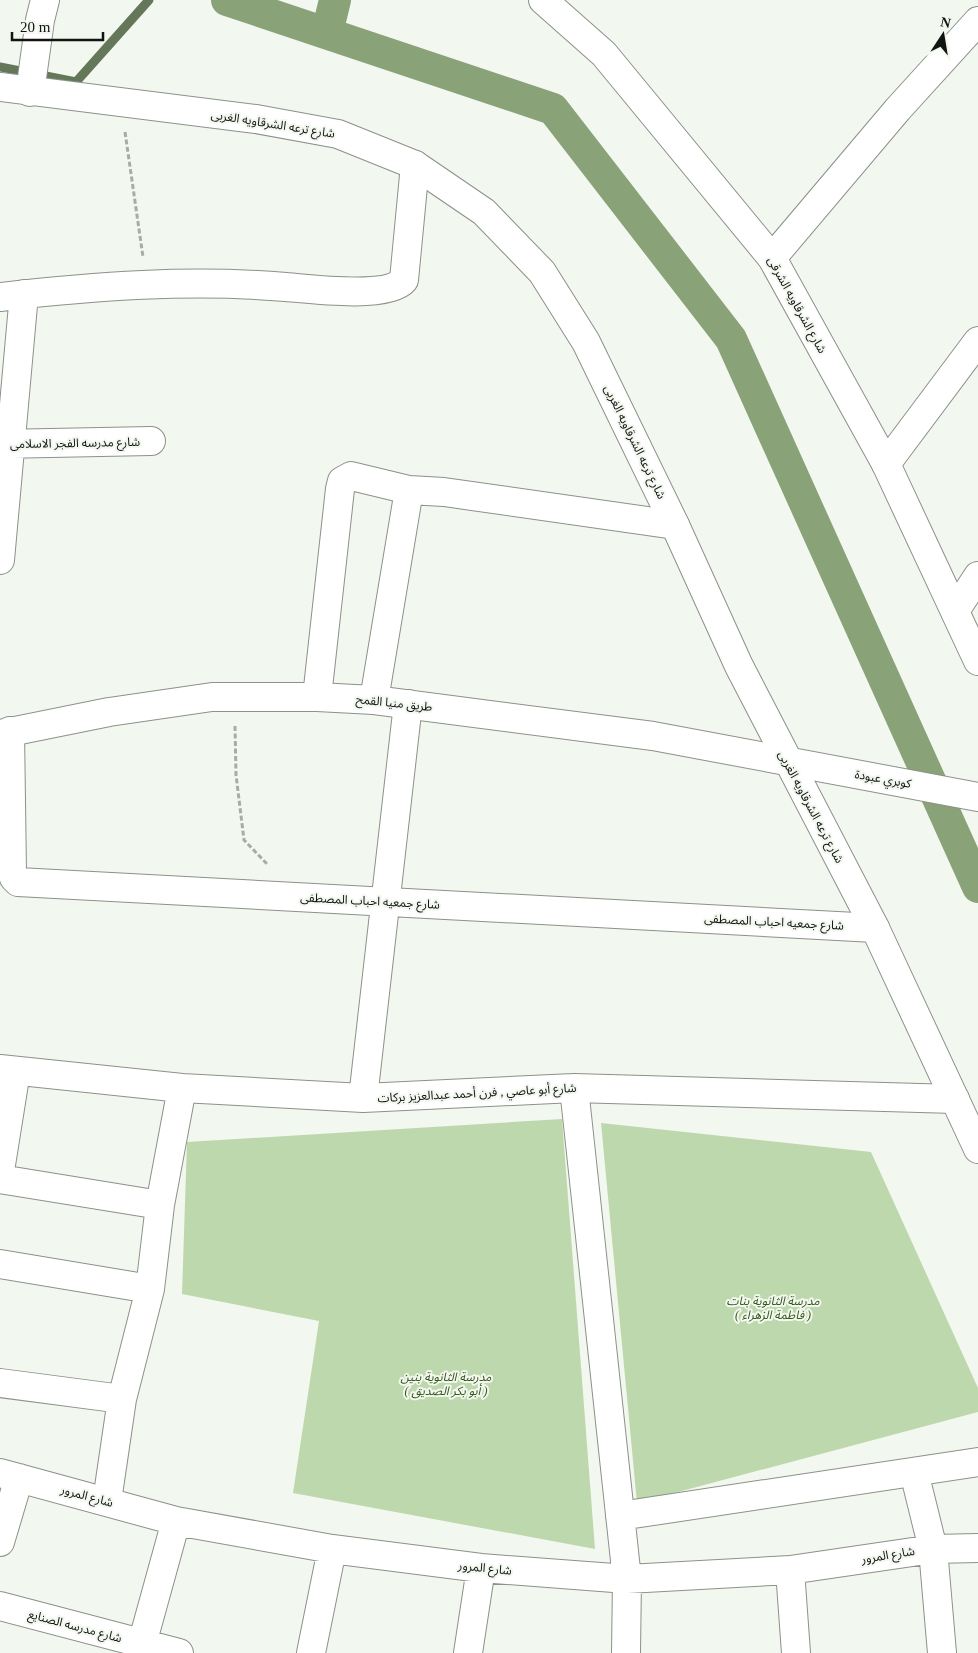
<svg xmlns="http://www.w3.org/2000/svg" width="978" height="1653" viewBox="0 0 978 1653" font-family="'Times New Roman','Noto Sans Arabic',serif">
  <style>
    .green { fill: #bed8ae }
    .lines { fill: none; stroke-linecap: round; stroke-linejoin: round }
    .stream { stroke: #657759; stroke-width: 9 }
    .canal { stroke: #89a278; stroke-width: 32 }
    .minor-casing { stroke: #8c9189; stroke-width: 30 }
    .tertiary-casing { stroke: #8c9189; stroke-width: 30 }
    .secondary-casing { stroke: #8c9189; stroke-width: 30 }
    .path { stroke: #a8aca5; stroke-width: 3; stroke-dasharray: 5 2.5; stroke-linecap: butt }
    .minor { stroke: #fff; stroke-width: 28 }
    .tertiary { stroke: #fff; stroke-width: 28 }
    .secondary { stroke: #fff; stroke-width: 28 }
    .labels { text-anchor: middle; stroke-width: 4; stroke-linejoin: round; paint-order: stroke }
    .street-label { font-size: 12px; fill: #121411; stroke: #f2f7ef }
    .park-label { font-size: 12px; font-style: italic; fill: #36571a; stroke: #f2f7ef }
  </style>
  <rect width="100%" height="100%" fill="#f2f7ef"/>
  <path class="green" d="M562,1119L595,1549L293,1493L319,1321L182,1294L187,1142Z
    M601,1123L871,1152L978,1388V1412L637,1503Z"/>
  <g class="lines">
    <path class="stream" d="M0,67L76,82L149,0"/>
    <path class="canal" d="M227,0L553,109L731,339L978,887
      M327,33L335,0"/>
    <g class="minor-casing">
      <path id="minor" d="M30,92L40,20L45,0
        M772,258L898,109L978,21
        M0,297C94,286 191,279 286,287C310,289 388,299 404,280L415,165
        M0,444L151,441
        M886,464L978,341
        M409,490L444,492L675,525
        M0,560L24,294
        M955,611L978,576
        M317,697L340,489L342,481L351,476L409,490L374,700
        M10,731L12,872L14,878L18,882L875,928
        M0,1069L182,1088L363,1098L574,1088L955,1099
        M574,1088L627,1579L626,1653
        M363,1098L408,704
        M0,1171L16,1071
        M0,1179L160,1205
        M0,1264L150,1289
        M0,1383L122,1399
        M914,1472L933,1549L942,1653
        M0,1473L176,1521L332,1549L481,1568L627,1579L790,1570L933,1549L978,1548
        M107,1501L122,1399L150,1289L160,1205L182,1088
        M620,1516L978,1462
        M0,1542L19,1478
        M790,1570L796,1653
        M0,1606L179,1653
        M142,1644L176,1521
        M311,1653L332,1549
        M468,1653L481,1568"/>
    </g>
    <g class="tertiary-casing">
      <path id="tertiary" d="M543,0L604,54L772,258L886,464L978,661
        M0,87L256,119L338,134L415,165L484,212L542,272L586,342L675,525L739,666L875,928L978,1149"/>
    </g>
    <g class="secondary-casing">
      <path id="secondary" d="M0,734L109,712L212,697H317L374,700L653,736L978,797"/>
    </g>
    <path class="path" d="M125,132L143,257
      M235,726L236,775L244,840L268,865"/>
    <use href="#minor" class="minor"/>
    <use href="#tertiary" class="tertiary"/>
    <use href="#secondary" class="secondary"/>
  </g>
  <g class="labels">
    <g class="street-label">
      <text transform="translate(273 124) rotate(9)" y="4">شارع ترعه الشرقاويه الغربى</text>
      <text transform="translate(797 305) rotate(61)" y="4">شارع الشرقاويه الشرقى</text>
      <text transform="translate(635 442) rotate(64)" y="4">شارع ترعه الشرقاويه الغربى</text>
      <text transform="translate(75 443) rotate(-1)" y="4">شارع مدرسه الفجر الاسلامى</text>
      <text transform="translate(394 703) rotate(6)" y="4">طريق منيا القمح</text>
      <text transform="translate(883 779) rotate(10)" y="4">كوبري عبودة</text>
      <text transform="translate(811 807) rotate(62)" y="4">شارع ترعه الشرقاويه الغربى</text>
      <text transform="translate(370 901) rotate(3)" y="4">شارع جمعيه احباب المصطفى</text>
      <text transform="translate(774 922) rotate(3)" y="4">شارع جمعيه احباب المصطفى</text>
      <text transform="translate(477 1093) rotate(-3)" y="4">شارع أبو عاصي , فرن أحمد عبدالعزيز بركات</text>
      <text transform="translate(87 1496) rotate(15)" y="4">شارع المرور</text>
      <text transform="translate(888 1555) rotate(-9)" y="4">شارع المرور</text>
      <text transform="translate(485 1568) rotate(6)" y="4">شارع المرور</text>
      <text transform="translate(75 1626) rotate(15)" y="4">شارع مدرسه الصنايع</text>
    </g>
    <g class="park-label">
      <text x="773" y="1305">مدرسة الثانوية بنات<tspan x="773" dy="14">( فاطمة الزهراء )</tspan></text>
      <text x="446" y="1381">مدرسة الثانوية بنين<tspan x="446" dy="14">( أبو بكر الصديق )</tspan></text>
    </g>
  </g>
  <g transform="translate(943 35) rotate(12)" stroke="#f2f7ef" stroke-width="4" paint-order="stroke">
  <path d="M0-4L9 19L0 12L-9 19Z" fill="#121411"/>
  <text y="-8" font-size="14" font-weight="bold" text-anchor="middle" fill="#121411">N</text>
  </g>
  <path d="M12 32v8h91v-8" fill="none" stroke="#121411" stroke-width="2.5"/>
  <text x="20" y="32" font-size="15" fill="#121411" stroke="#f2f7ef" stroke-width="4" paint-order="stroke">20 m</text>
</svg>
